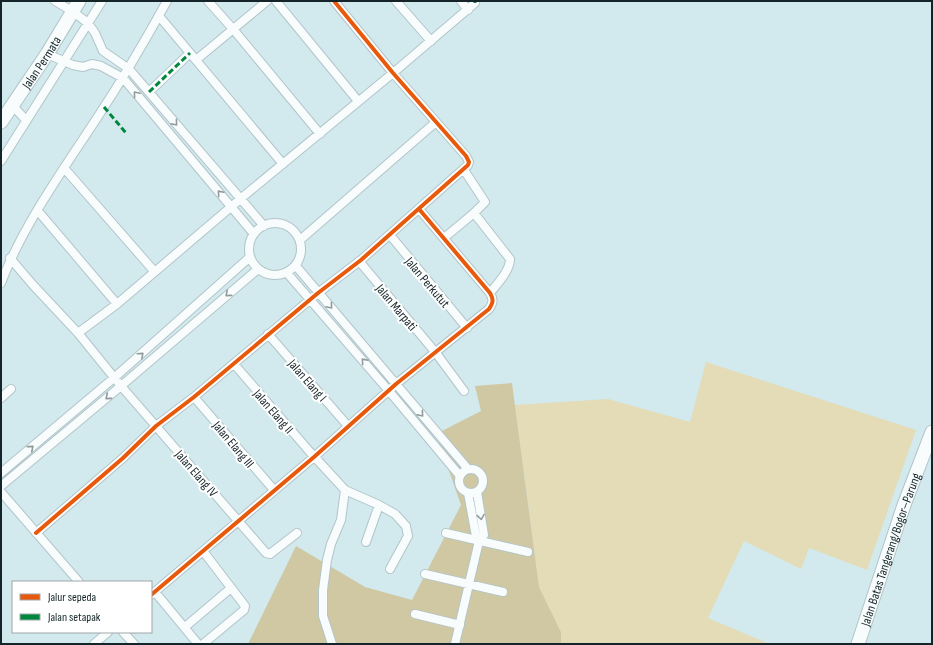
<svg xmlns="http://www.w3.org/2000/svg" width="933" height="645" viewBox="0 0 933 645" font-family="'Sofia Sans Condensed',sans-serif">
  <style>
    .green { fill: #e3dcb7 }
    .forest { fill: #d0c8a2 }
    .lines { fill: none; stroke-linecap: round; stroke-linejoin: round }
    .minor-casing { stroke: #b2c5c9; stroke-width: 10 }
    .primary-casing { stroke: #b2c5c9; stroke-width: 15 }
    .minor { stroke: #f8fcfc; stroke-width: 8 }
    .primary { stroke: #f8fcfc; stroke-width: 13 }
    .quiet { stroke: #00873e; stroke-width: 3; stroke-dasharray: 6 3; stroke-linecap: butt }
    .cycleway-casing { stroke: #fff; stroke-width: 6 }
    .cycleway { stroke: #e8590c; stroke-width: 4 }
    .oneway { stroke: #919b9d }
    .labels { text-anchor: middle; stroke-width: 4; stroke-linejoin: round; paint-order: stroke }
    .street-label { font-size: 13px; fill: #142428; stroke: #fff }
  </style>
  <rect width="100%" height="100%" fill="#d2e9ee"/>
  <path class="green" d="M706,362L916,430L867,570L809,548L801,569L744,541L708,618L769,644H561V632L539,587L515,405L608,399L690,422Z"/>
  <path class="forest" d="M512,383L539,587L561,632V644H248L296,546L365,587L412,600L461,505L436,434L481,411L475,386Z"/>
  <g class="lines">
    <g class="minor-casing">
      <path id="minor" d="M55,1L72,11L88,23L95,33L103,51L129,69L264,226
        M208,1L233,29L320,134
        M276,1L358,101
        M396,1L431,41
        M461,1L468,10
        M159,16L283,164
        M47,54L73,65L83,67L92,64L101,66L123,78L254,234
        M196,60L267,1
        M149,92L190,53
        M12,105L26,120
        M1,161L102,1
        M64,168L154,271
        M38,211L117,304
        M474,213L510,259C510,271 497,284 490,293
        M249 249a26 26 0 1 1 52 0a26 26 0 1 1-52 0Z
        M390,235L467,328
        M444,238L474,213L485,202L464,170
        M300,240L436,122
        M10,258L33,285L78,333L121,386L266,553L270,554L297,533
        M359,261L436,353L464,391
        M296,266L468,469
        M287,273L389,391L460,476
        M1,283C23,225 63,170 97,118C122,80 145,41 167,1
        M78,333L117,304L245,195L393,73L475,3
        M268,334L348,426
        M234,364L310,452L345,490L379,505L395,514L406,526L408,536L390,569
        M194,397L274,490
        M1,398L11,389
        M459 481a12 12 0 1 1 24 0a12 12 0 1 1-24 0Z
        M1,473L115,377L250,257
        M1,486L121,386L258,269
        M1,492L79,582
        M468,493L476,536L479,541
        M36,533L123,458L156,426L194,397L318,293L361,260L468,165L469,162L466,156L393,73L334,1
        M446,533L528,552
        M366,542L379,505
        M425,574L503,592
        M155,592L198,644
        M151,595L314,457L396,384L489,309C493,303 494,300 490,293L419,209
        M415,614L460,625
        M185,627L231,588
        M123,632L134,644
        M94,644L108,632
        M203,644L244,610L245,606L203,551
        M332,644L323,616V590L327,560L331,544L341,520L345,490
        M455,644L479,541L484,535L477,492"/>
    </g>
    <g class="primary-casing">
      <g id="primary">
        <path id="s1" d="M1,122L47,54L79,1"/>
        <path id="s2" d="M858,644L904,505L932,432"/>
      </g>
    </g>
    <use href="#minor" class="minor"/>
    <use href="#primary" class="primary"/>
    <path class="quiet" d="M475,1V3
      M149,92L190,53
      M104,107L126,133"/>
    <g class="cycleway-casing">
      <path id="cycleway" d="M36,533L123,458L156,426L194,397L318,293L361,260L468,165L469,162L466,156L393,73L334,1
        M151,595L314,457L396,384L489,309C493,303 494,300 490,293L419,209"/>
    </g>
    <use href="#cycleway" class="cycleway"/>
  </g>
  <defs><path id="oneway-chevron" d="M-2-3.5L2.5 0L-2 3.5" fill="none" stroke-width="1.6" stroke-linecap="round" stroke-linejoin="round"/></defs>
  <g class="oneway">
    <use href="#oneway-chevron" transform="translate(136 94) rotate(-130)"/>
    <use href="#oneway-chevron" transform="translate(175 123) rotate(50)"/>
    <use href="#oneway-chevron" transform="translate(220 193) rotate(-131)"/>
    <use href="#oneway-chevron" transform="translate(228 294) rotate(139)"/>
    <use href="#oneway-chevron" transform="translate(330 306) rotate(50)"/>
    <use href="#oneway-chevron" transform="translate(141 355) rotate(-42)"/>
    <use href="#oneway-chevron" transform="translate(364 361) rotate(-131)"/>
    <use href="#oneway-chevron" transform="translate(108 397) rotate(140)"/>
    <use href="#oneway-chevron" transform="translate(421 414) rotate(50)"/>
    <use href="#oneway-chevron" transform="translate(31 448) rotate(-40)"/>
    <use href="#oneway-chevron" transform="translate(481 517) rotate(81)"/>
  </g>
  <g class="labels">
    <g class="street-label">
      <text dy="5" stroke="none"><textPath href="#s1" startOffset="72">Jalan Permata</textPath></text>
      <text transform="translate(428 282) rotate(50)" y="5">Jalan Perkutut</text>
      <text transform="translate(397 307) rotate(50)" y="5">Jalan Marpati</text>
      <text transform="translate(308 380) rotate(49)" y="5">Jalan Elang I</text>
      <text transform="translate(274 411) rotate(49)" y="5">Jalan Elang II</text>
      <text transform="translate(234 444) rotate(50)" y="5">Jalan Elang III</text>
      <text transform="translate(197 473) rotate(49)" y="5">Jalan Elang IV</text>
      <text dy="5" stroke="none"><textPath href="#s2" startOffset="100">Jalan Batas Tangerang/Bogor–Parung</textPath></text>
    </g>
  </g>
  <rect width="933" height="645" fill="none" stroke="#142428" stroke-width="4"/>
  <rect x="12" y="581" width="140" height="52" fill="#ffffff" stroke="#a1a7a9"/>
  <rect x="20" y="594" width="20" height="6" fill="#e8590c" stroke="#a1a7a9"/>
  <text x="48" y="601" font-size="12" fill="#142428">Jalur sepeda</text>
  <rect x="20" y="614" width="20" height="6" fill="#00873e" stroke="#a1a7a9"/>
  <text x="48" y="621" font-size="12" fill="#142428">Jalan setapak</text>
</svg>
